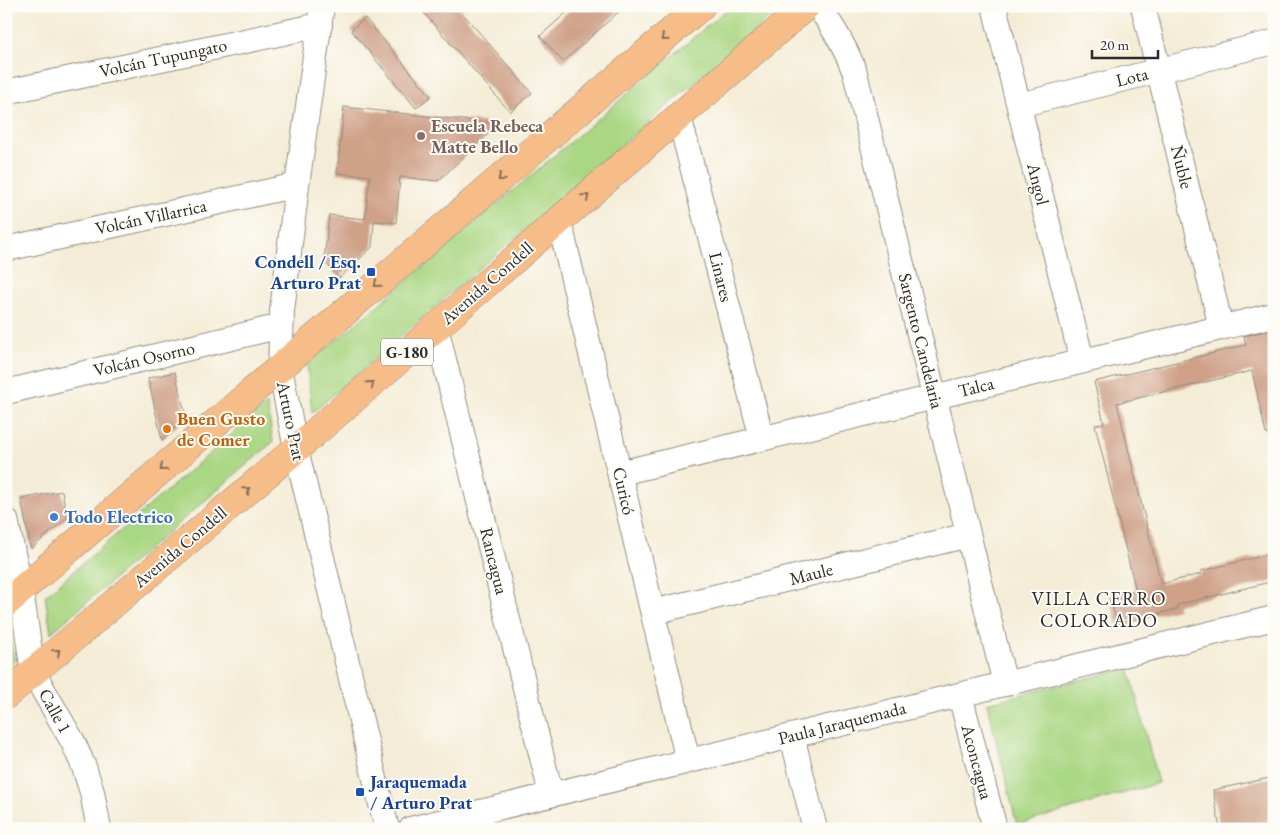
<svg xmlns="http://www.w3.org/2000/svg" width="1280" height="835" viewBox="0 0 1280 835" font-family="'EB Garamond',serif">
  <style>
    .green { fill: #aad784; stroke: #6a8158 }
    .building { fill: #cfa189 }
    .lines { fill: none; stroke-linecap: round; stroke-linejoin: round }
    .minor-casing { stroke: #908c80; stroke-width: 26 }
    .major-casing { stroke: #908c80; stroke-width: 29 }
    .minor { stroke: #fff; stroke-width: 24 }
    .major { stroke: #f7bd88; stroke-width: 28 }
    .oneway { stroke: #876d55 }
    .education-dot { fill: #8d6e63; stroke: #fdfcf7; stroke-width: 2 }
    .transit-dot { fill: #1a4fb4; stroke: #fdfcf7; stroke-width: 2 }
    .food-dot { fill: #e8710a; stroke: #fdfcf7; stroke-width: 2 }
    .shop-dot { fill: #3f7fe0; stroke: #fdfcf7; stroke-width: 2 }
    .labels { text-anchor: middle; stroke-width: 4; stroke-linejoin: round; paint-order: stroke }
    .shield { fill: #fdfcf7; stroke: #6a6a68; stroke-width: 1 }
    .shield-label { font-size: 16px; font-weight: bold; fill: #2b2b2b }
    .street-label { font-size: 18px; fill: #2b2b2b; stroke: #fdfcf7 }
    .education-label { font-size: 18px; font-weight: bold; fill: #785e54; stroke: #fdfcf7; text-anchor: start }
    .transit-label { font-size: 18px; font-weight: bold; fill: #164399; stroke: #fdfcf7; text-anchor: end }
    .food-label { font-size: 18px; font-weight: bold; fill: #c56008; stroke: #fdfcf7; text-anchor: start }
    .shop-label { font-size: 18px; font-weight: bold; fill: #366cbe; stroke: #fdfcf7; text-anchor: start }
    .neighbourhood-label { font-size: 19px; letter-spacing: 1px; fill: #2b2b2b; stroke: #fdfcf7 }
  </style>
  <rect width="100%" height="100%" fill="#fdfcf7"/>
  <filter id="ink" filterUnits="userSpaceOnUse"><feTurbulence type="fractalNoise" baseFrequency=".02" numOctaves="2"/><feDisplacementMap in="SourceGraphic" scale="10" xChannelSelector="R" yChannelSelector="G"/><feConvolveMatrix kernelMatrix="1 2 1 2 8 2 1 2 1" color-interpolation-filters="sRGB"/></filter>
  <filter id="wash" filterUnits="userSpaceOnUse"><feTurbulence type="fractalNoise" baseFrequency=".0096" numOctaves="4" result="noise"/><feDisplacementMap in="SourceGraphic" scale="20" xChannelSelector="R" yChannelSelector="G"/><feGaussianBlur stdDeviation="1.12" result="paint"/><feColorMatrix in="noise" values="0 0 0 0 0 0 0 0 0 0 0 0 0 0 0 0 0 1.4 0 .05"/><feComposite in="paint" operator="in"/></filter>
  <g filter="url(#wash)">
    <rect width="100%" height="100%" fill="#f4ecd6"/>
    <path class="green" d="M731,6H783L312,413L307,365Z
      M267,404L273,442L51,633L45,596Z
      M8,632L15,660L6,668V633Z
      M1129,668L1158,783L1017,825L987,703Z"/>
    <g id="blocks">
      <path class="building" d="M418,6H456L532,93L510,112Z
        M574,6H625L563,62L540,36Z
        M365,18L431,96L416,108L351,30Z
        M344,107L499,124L438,181L400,177L396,223L374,221L372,247L339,278L324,261L329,215L365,219L370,176L337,173Z
        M1274,329V434H1266L1252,371L1117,403L1161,584L1201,574V571L1274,553V581L1177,605L1178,609L1117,624L1110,597L1136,591L1095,425L1104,423L1094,382L1246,345L1244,336Z
        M175,372L186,417L162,440L148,378Z
        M62,491L67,518L31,549L21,499Z
        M1274,777V829H1220L1213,790Z"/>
    </g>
  </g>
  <g filter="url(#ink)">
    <use href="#blocks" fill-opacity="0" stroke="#908c80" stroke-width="1"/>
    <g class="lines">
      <g class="minor-casing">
        <path id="minor" d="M322,6L297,185L282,311L280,368L296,449L387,829
          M818,6C834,28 846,48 855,73L1005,684
          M994,6L1082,361
          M1143,6L1221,327
          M6,92L320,25
          M1019,105L1274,42
          M679,116L762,439
          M559,220L688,761
          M6,249L297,185
          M436,327L551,794
          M6,392L281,326
          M620,473L1274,315
          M6,520L21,590L33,672L73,742L84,767L92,792L99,829
          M653,612L968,535
          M960,695L995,829
          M792,736L815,829
          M411,829L1274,618"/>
      </g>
      <g class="major-casing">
        <path id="major" d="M6,603L701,6
          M6,695L296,449L806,6"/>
      </g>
      <use href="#minor" class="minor"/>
      <use href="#major" class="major"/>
    </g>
    <defs><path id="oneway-chevron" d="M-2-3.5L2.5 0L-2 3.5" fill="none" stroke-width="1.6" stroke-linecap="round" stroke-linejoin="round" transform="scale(1.25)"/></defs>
    <g class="oneway">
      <use href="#oneway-chevron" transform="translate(664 38) rotate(139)"/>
      <use href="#oneway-chevron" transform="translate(501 178) rotate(139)"/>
      <use href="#oneway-chevron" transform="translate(586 197) rotate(-41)"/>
      <use href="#oneway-chevron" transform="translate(377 284) rotate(139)"/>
      <use href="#oneway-chevron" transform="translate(371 384) rotate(-41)"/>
      <use href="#oneway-chevron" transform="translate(163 468) rotate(139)"/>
      <use href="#oneway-chevron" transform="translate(247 490) rotate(-40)"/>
      <use href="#oneway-chevron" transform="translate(57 652) rotate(-40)"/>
    </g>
  </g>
  <circle class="education-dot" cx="421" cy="136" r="5"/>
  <g class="transit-dot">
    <rect x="366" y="267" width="10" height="10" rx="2.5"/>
    <rect x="355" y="787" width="10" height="10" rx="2.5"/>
  </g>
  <circle class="food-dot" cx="167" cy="429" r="5"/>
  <circle class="shop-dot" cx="54" cy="517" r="5"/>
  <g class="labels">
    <rect class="shield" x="381" y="338.5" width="52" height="27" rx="4"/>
    <g class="shield-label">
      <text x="407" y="358">G-180</text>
    </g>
    <g class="street-label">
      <text transform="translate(163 58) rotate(-12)" y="6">Volcán Tupungato</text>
      <text transform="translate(1132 77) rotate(-14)" y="6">Lota</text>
      <text transform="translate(1182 167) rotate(76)" y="6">Ñuble</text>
      <text transform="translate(1038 184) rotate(76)" y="6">Angol</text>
      <text transform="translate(151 217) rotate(-12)" y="6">Volcán Villarrica</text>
      <text transform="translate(721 277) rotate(76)" y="6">Linares</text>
      <text transform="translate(487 283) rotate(-41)" y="6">Avenida Condell</text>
      <text transform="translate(921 341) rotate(76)" y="6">Sargento Candelaria</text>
      <text transform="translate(144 359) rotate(-13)" y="6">Volcán Osorno</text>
      <text transform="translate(976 387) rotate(-14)" y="6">Talca</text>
      <text transform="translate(291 421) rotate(78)" y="6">Arturo Prat</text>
      <text transform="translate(624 491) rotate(77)" y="6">Curicó</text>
      <text transform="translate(180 547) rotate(-40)" y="6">Avenida Condell</text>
      <text transform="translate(494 561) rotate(76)" y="6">Rancagua</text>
      <text transform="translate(811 574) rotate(-14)" y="6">Maule</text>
      <text transform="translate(55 711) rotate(61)" y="6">Calle 1</text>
      <text transform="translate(842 723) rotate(-14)" y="6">Paula Jaraquemada</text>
      <text transform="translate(977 762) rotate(75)" y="6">Aconcagua</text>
    </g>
    <g class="education-label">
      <text x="431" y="132">Escuela Rebeca<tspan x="431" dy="21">Matte Bello</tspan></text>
    </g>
    <g class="transit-label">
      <text x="361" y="268">Condell / Esq.<tspan x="361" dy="21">Arturo Prat</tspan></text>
      <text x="370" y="788" text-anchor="start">Jaraquemada<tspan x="370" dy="21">/ Arturo Prat</tspan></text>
    </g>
    <g class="food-label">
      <text x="177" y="425">Buen Gusto<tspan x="177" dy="21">de Comer</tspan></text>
    </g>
    <g class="shop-label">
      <text x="64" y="523">Todo Electrico</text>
    </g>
    <g class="neighbourhood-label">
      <text x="1099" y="605">VILLA CERRO<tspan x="1099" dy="22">COLORADO</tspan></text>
    </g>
  </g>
  <rect width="1280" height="835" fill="none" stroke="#fdfcf7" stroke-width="25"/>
  <path d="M1092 50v8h66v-8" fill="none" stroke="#2b2b2b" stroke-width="2.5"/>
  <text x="1100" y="50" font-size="15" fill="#2b2b2b" stroke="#fdfcf7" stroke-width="4" paint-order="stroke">20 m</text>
</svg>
